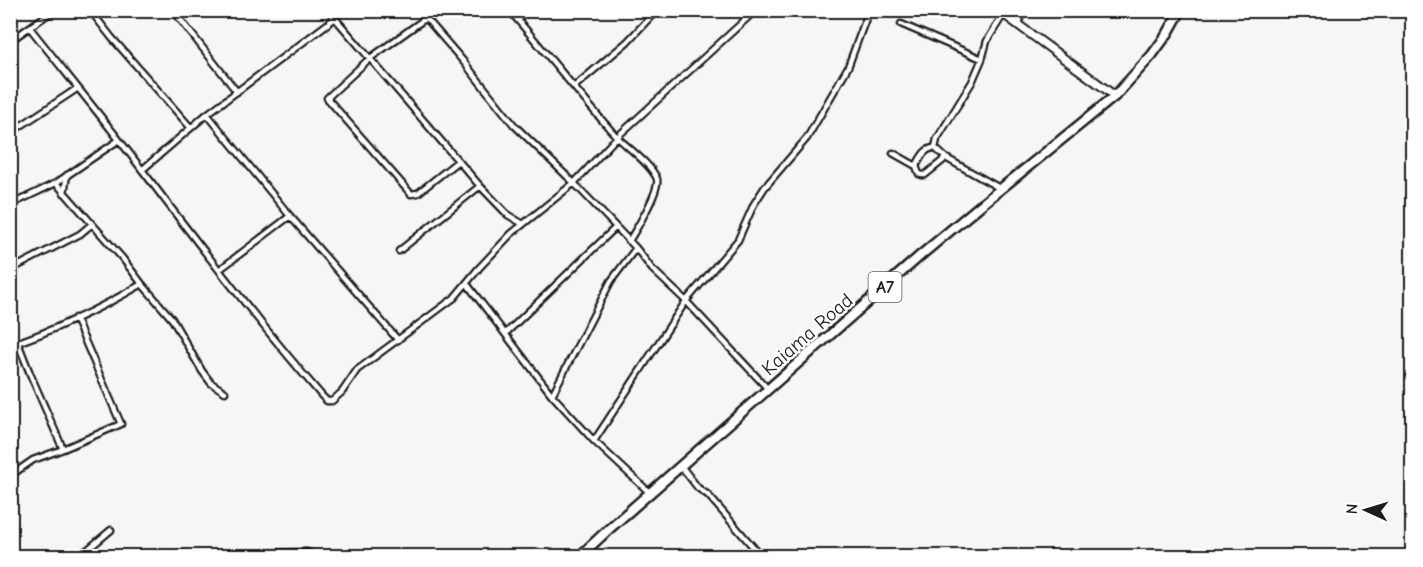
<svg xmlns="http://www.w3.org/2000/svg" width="1423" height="567" viewBox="0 0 1423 567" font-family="'Comic Neue',sans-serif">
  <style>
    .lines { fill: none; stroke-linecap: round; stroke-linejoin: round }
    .street-casing { stroke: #1c1c1c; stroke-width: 9 }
    .secondary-casing { stroke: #1c1c1c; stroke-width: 11 }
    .highway-casing { stroke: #1c1c1c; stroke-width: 13 }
    .street { stroke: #fff; stroke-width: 4.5 }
    .secondary { stroke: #fff; stroke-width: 7 }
    .highway { stroke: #fff; stroke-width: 8 }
    .labels { text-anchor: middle; stroke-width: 5; stroke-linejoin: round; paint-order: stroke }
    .shield { fill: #fff; stroke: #606060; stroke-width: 1.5 }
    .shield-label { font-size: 18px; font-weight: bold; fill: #1c1c1c }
    .street-label { font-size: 20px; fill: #1c1c1c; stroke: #fff }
  </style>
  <rect width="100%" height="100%" fill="#f6f6f6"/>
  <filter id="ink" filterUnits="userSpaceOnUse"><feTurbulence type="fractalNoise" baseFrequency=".0167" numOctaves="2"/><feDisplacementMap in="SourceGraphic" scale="12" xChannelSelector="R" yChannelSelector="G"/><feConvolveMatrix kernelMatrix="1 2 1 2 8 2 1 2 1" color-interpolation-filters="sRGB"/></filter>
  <g filter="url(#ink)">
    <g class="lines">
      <g class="street-casing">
        <path id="street" d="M90,10L112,38L191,128
          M173,10L237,92
          M328,10L480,186L508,215L523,224
          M435,10L426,18L369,59L327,98L411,194L418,193L458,161
          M509,10C546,52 579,95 616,136C627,147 652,165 657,179C660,190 636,230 629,241
          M820,10L822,12
          M426,18L463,61L514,125L574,183L636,248L652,269L686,301L768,389
          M518,20L527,10
          M901,24L982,59
          M1019,26L1022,10
          M30,28C68,76 107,123 143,171C201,248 259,323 322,396L327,401H332L342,392L357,370L454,298L479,268L511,234L574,183L617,137L756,10
          M10,41L54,10
          M575,86L627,42L657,10
          M1410,89L1412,83
          M207,114L290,216L398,340
          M10,133L78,88
          M893,153L916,166L919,174L922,175H925L946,158
          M916,166C921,158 924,148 935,148
          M142,170L207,114L334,19
          M1001,189L946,158L935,148L937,139L972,82L982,59L987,41L1003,15
          M64,193L67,175
          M10,205L56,183L119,140
          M399,251L480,186
          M10,270L80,234L92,224
          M219,270L290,216
          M142,284L172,319L202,371L211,383L225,392
          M467,284L552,395L594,441L650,493
          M505,334L616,227
          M18,343L31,376L63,449L121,424L75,318
          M10,345C56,330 101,308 142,284L123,259L56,183
          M552,395L611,281L636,248
          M594,441L686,301L738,240L754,204L765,187L807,138L848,67L869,10
          M681,466L698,488L708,495L761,556
          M10,476L33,460L63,449
          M80,556L111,530
          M164,556C171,553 182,553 188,556
          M258,556L263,553L307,552L315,556"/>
      </g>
      <g class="secondary-casing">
        <path id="secondary" d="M998,10L1115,96"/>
      </g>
      <g class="highway-casing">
        <path id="highway" d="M580,556L610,528L921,255L982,204L1115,96L1152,55L1168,33L1181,10"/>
      </g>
      <use href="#street" class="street"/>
      <use href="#secondary" class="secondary"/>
      <use href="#highway" class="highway"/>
    </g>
  </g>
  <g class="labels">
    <rect class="shield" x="868.5" y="272" width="33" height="30" rx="4.5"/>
    <g class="shield-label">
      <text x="885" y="293">A7</text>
    </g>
    <g class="street-label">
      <text transform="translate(807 334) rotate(-41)" y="7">Kaiama Road</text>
    </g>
  </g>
  <rect width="1423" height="567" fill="none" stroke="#fff" stroke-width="36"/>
  <rect x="18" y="18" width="1387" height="531" fill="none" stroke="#1c1c1c" stroke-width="2" filter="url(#ink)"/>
  <g transform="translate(1366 510) rotate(274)" stroke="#ffffff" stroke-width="4.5" paint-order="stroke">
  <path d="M0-4.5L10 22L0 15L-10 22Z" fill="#1c1c1c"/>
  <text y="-9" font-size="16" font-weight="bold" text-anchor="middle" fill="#1c1c1c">N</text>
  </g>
</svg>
